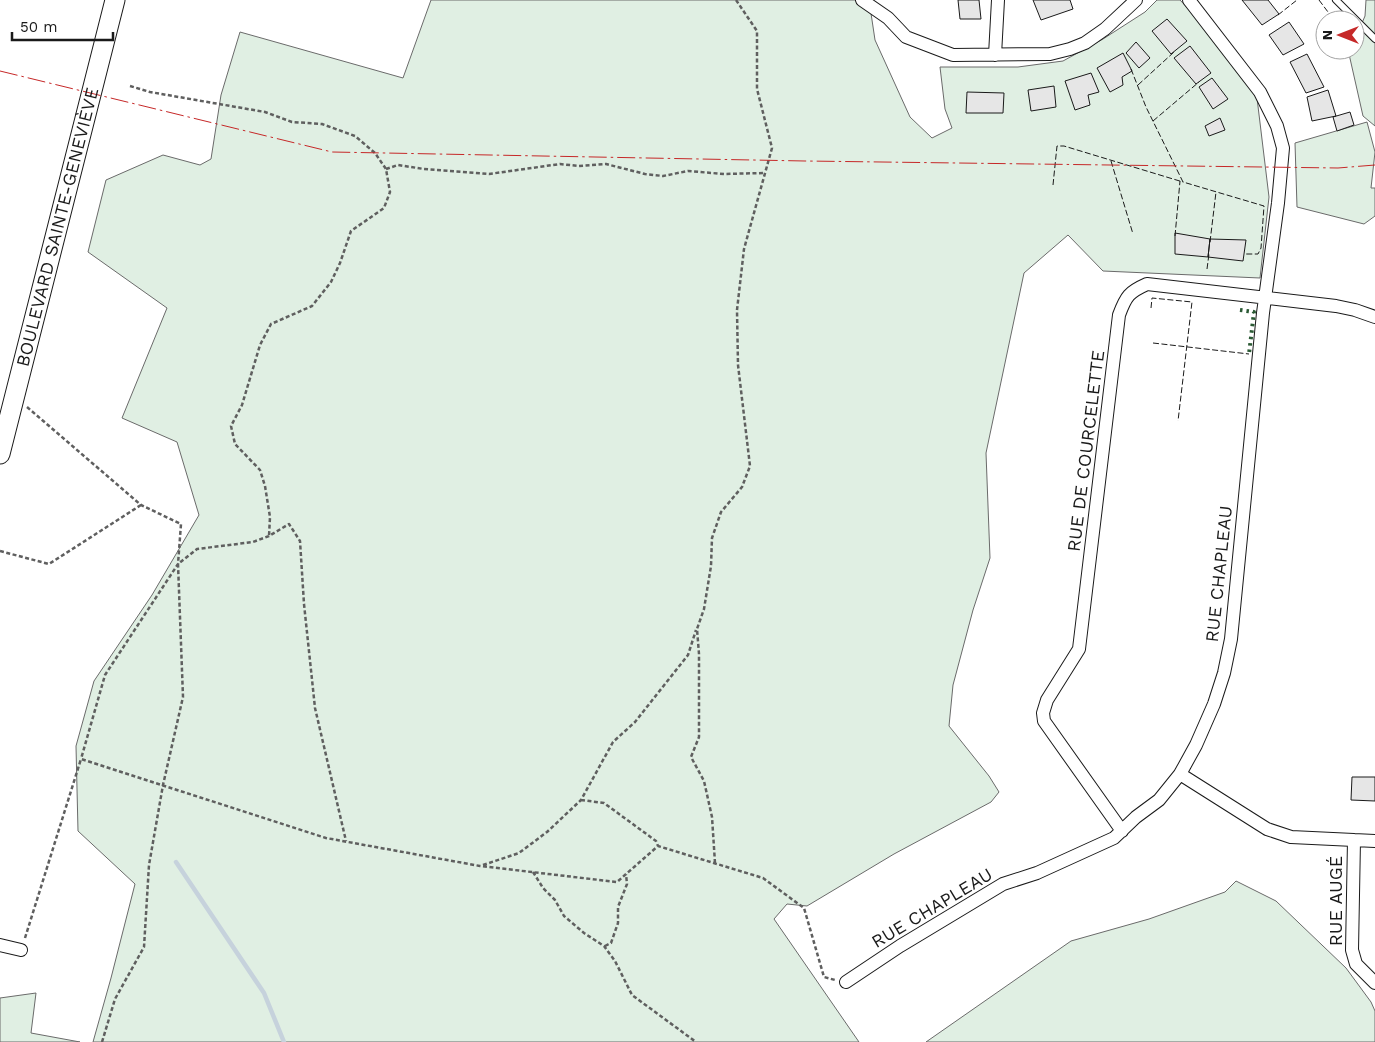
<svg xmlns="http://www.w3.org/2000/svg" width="1375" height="1042" viewBox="0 0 1375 1042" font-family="'Work Sans',sans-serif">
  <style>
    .green { fill: #e0efe3; stroke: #6a6a6a }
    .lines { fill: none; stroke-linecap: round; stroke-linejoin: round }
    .stream { stroke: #c6d2dc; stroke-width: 4.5 }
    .building { fill: #e6e6e6; stroke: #1a1a1a }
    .lane-casing { stroke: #1a1a1a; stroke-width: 8 }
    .street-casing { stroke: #1a1a1a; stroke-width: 14 }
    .primary-casing { stroke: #1a1a1a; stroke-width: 21 }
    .path { stroke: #5f5f5f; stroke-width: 2.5; stroke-dasharray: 4 2.5; stroke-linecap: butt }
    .lane { stroke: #fff; stroke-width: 6 }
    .street { stroke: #fff; stroke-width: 12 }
    .primary { stroke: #fff; stroke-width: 19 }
    .hedge { stroke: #2b5a34; stroke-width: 4; stroke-dasharray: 2.5 4; stroke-linecap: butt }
    .fence { stroke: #1a1a1a; stroke-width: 1; stroke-dasharray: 6 2.5; stroke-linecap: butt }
    .power { stroke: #c62828; stroke-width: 1; stroke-dasharray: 18 4 2.5 4; stroke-linecap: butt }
    .labels { text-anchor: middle; stroke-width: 4; stroke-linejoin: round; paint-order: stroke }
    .street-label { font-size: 18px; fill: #1a1a1a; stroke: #fff }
  </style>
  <rect width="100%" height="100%" fill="#fff"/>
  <path class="green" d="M431,0H869L875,40L910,117L932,138L952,128L945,109L940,67H1018L1063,61L1103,39L1145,12L1157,0H1180L1196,17L1257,98L1269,197L1260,278L1103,271L1068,235L1024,273L986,453L990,558L973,610L953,685L949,726L989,776L999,792L991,802L894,854L807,906L787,904L774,919L859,1042H93L111,978L135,884L78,831L76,746L94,681L152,595L199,515L177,442L122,418L167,308L88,252L106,180L163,155L200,165L211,159L221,95L240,32L403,78Z
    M1366,0H1375V126L1363,116L1349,54L1350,50H1355V39L1365,16Z
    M1367,122L1375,152L1371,188H1375V216L1364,224L1297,207L1295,143Z
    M1236,881L1276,901L1346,968L1371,1002L1375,1011V1042H926L1071,941L1149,919L1225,892Z
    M36,993L31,1033L80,1042H0V998Z"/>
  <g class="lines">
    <path class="stream" d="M176,862L264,993L284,1042"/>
  </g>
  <path class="building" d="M958,0H979L981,19H960Z
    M1033,0H1070L1073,9L1041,20Z
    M1242,0H1268L1279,14L1262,25Z
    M1167,19L1187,41L1171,54L1152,31Z
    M1289,22L1304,44L1283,55L1269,35Z
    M1136,42L1150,58L1139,68L1126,53Z
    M1190,46L1211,73L1196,84L1174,58Z
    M1123,53L1132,71L1122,77L1123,85L1110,92L1097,68Z
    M1307,54L1324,87L1306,93L1290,62Z
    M1091,73L1099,92L1088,95L1090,105L1075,110L1065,81Z
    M1212,78L1228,99L1213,109L1199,87Z
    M1054,86L1056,107L1031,111L1028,90Z
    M1328,90L1336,116L1312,121L1307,97Z
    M967,92L1004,93L1003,113H966Z
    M1350,112L1354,125L1337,131L1333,117Z
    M1220,118L1225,130L1209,136L1205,126Z
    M1175,233L1210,239L1208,257L1175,254Z
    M1210,239L1246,240L1243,261L1208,257Z
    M1352,777H1375V801L1351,800Z"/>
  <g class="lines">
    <g class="lane-casing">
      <path id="lane" d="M1336,0L1375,39"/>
    </g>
    <g class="street-casing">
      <path id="street" d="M862,0L888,18L906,37L953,55L1050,54L1070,49L1085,43L1105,29L1136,0
        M995,55L998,0
        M1180,774L1267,829L1291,837L1375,841
        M1122,831L1044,721L1043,713L1047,700L1079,649L1119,315C1126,296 1129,292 1147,284L1336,306L1355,310L1375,317
        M1354,840L1352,950L1356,964L1375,983
        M0,945L21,950
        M846,982L900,946L1003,884L1037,873L1114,838L1136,817L1159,800L1180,774L1196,745L1214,704L1224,673L1231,639L1263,313L1278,203L1283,148L1277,126L1260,92L1189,0"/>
    </g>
    <g class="primary-casing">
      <g id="primary">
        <path id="s1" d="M0,454L115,0"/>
      </g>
    </g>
    <path class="path" d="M130,86L150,92L265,112L292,122L322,124L355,136L375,153L386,169L390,192L384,208L351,231L340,263L331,282L312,306L271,324L260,345L242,405L231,426L235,444L260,470L265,486L270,517L269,536
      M386,169L398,165L424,169L489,174L560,164L579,166L606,164L645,174L663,176L688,171L724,174L765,173
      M27,407L141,505L181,524L178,564L105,675L81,759
      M0,551L49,564L141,505
      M581,800L604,803L656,841L658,846
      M715,863L712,817L704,781L691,757L699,737V654L697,629L704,609L711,566L712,538L721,512L742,487L750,466L738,365L737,310L744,249L772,148L757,89V31L736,0
      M483,865L519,853L547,832L581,800L613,742L635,722L688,655L696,630
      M533,872L543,888L555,900L564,916L584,933L604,946L615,961L632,995L696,1042
      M25,938L81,759L326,838L480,866L617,882L658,846L763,878L804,908L824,977L835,980
      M605,946L611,943L618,923V907L627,884L626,874
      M102,1042L115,999L144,947L149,865L163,785L183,697L178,564L197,549L253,542L269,536L289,524L300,541L304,604L315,708L346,841"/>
    <use href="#lane" class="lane"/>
    <use href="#street" class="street"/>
    <use href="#primary" class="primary"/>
    <path class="hedge" d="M1240,310L1254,312L1249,354"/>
    <path class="fence" d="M1319,0L1334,20
      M1278,15L1297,0
      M1131,69L1146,107L1183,182L1264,206L1261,248L1258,254H1245
      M1138,85L1174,52
      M1153,121L1199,82
      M1111,161L1133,234
      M1053,185L1057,146H1064L1183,182
      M1175,236L1180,181
      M1210,242L1216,192
      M1207,269L1209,254
      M1151,308L1152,298L1192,302L1178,421
      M1153,343L1249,354"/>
    <path class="power" d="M0,71L332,152L805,161L1338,168L1375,165"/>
  </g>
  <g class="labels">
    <g class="street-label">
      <text dy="6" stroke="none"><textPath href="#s1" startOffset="234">BOULEVARD SAINTE-GENEVIÈVE</textPath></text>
      <text transform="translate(1086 451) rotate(-83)" y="6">RUE DE COURCELETTE</text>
      <text transform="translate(1219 574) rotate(-84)" y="6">RUE CHAPLEAU</text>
      <text transform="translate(1336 901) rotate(-90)" y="6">RUE AUGÉ</text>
      <text transform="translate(932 908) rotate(-31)" y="6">RUE CHAPLEAU</text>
    </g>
  </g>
  <g transform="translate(1340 35) rotate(270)"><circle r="24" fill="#ffffff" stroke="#a3a3a3"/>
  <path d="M0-4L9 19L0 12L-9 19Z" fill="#c62828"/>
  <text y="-8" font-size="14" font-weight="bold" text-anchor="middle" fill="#1a1a1a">N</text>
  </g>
  <path d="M12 32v8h101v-8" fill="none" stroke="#1a1a1a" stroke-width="2.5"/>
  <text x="20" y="32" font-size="15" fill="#1a1a1a" stroke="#ffffff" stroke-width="4" paint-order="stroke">50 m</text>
</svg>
